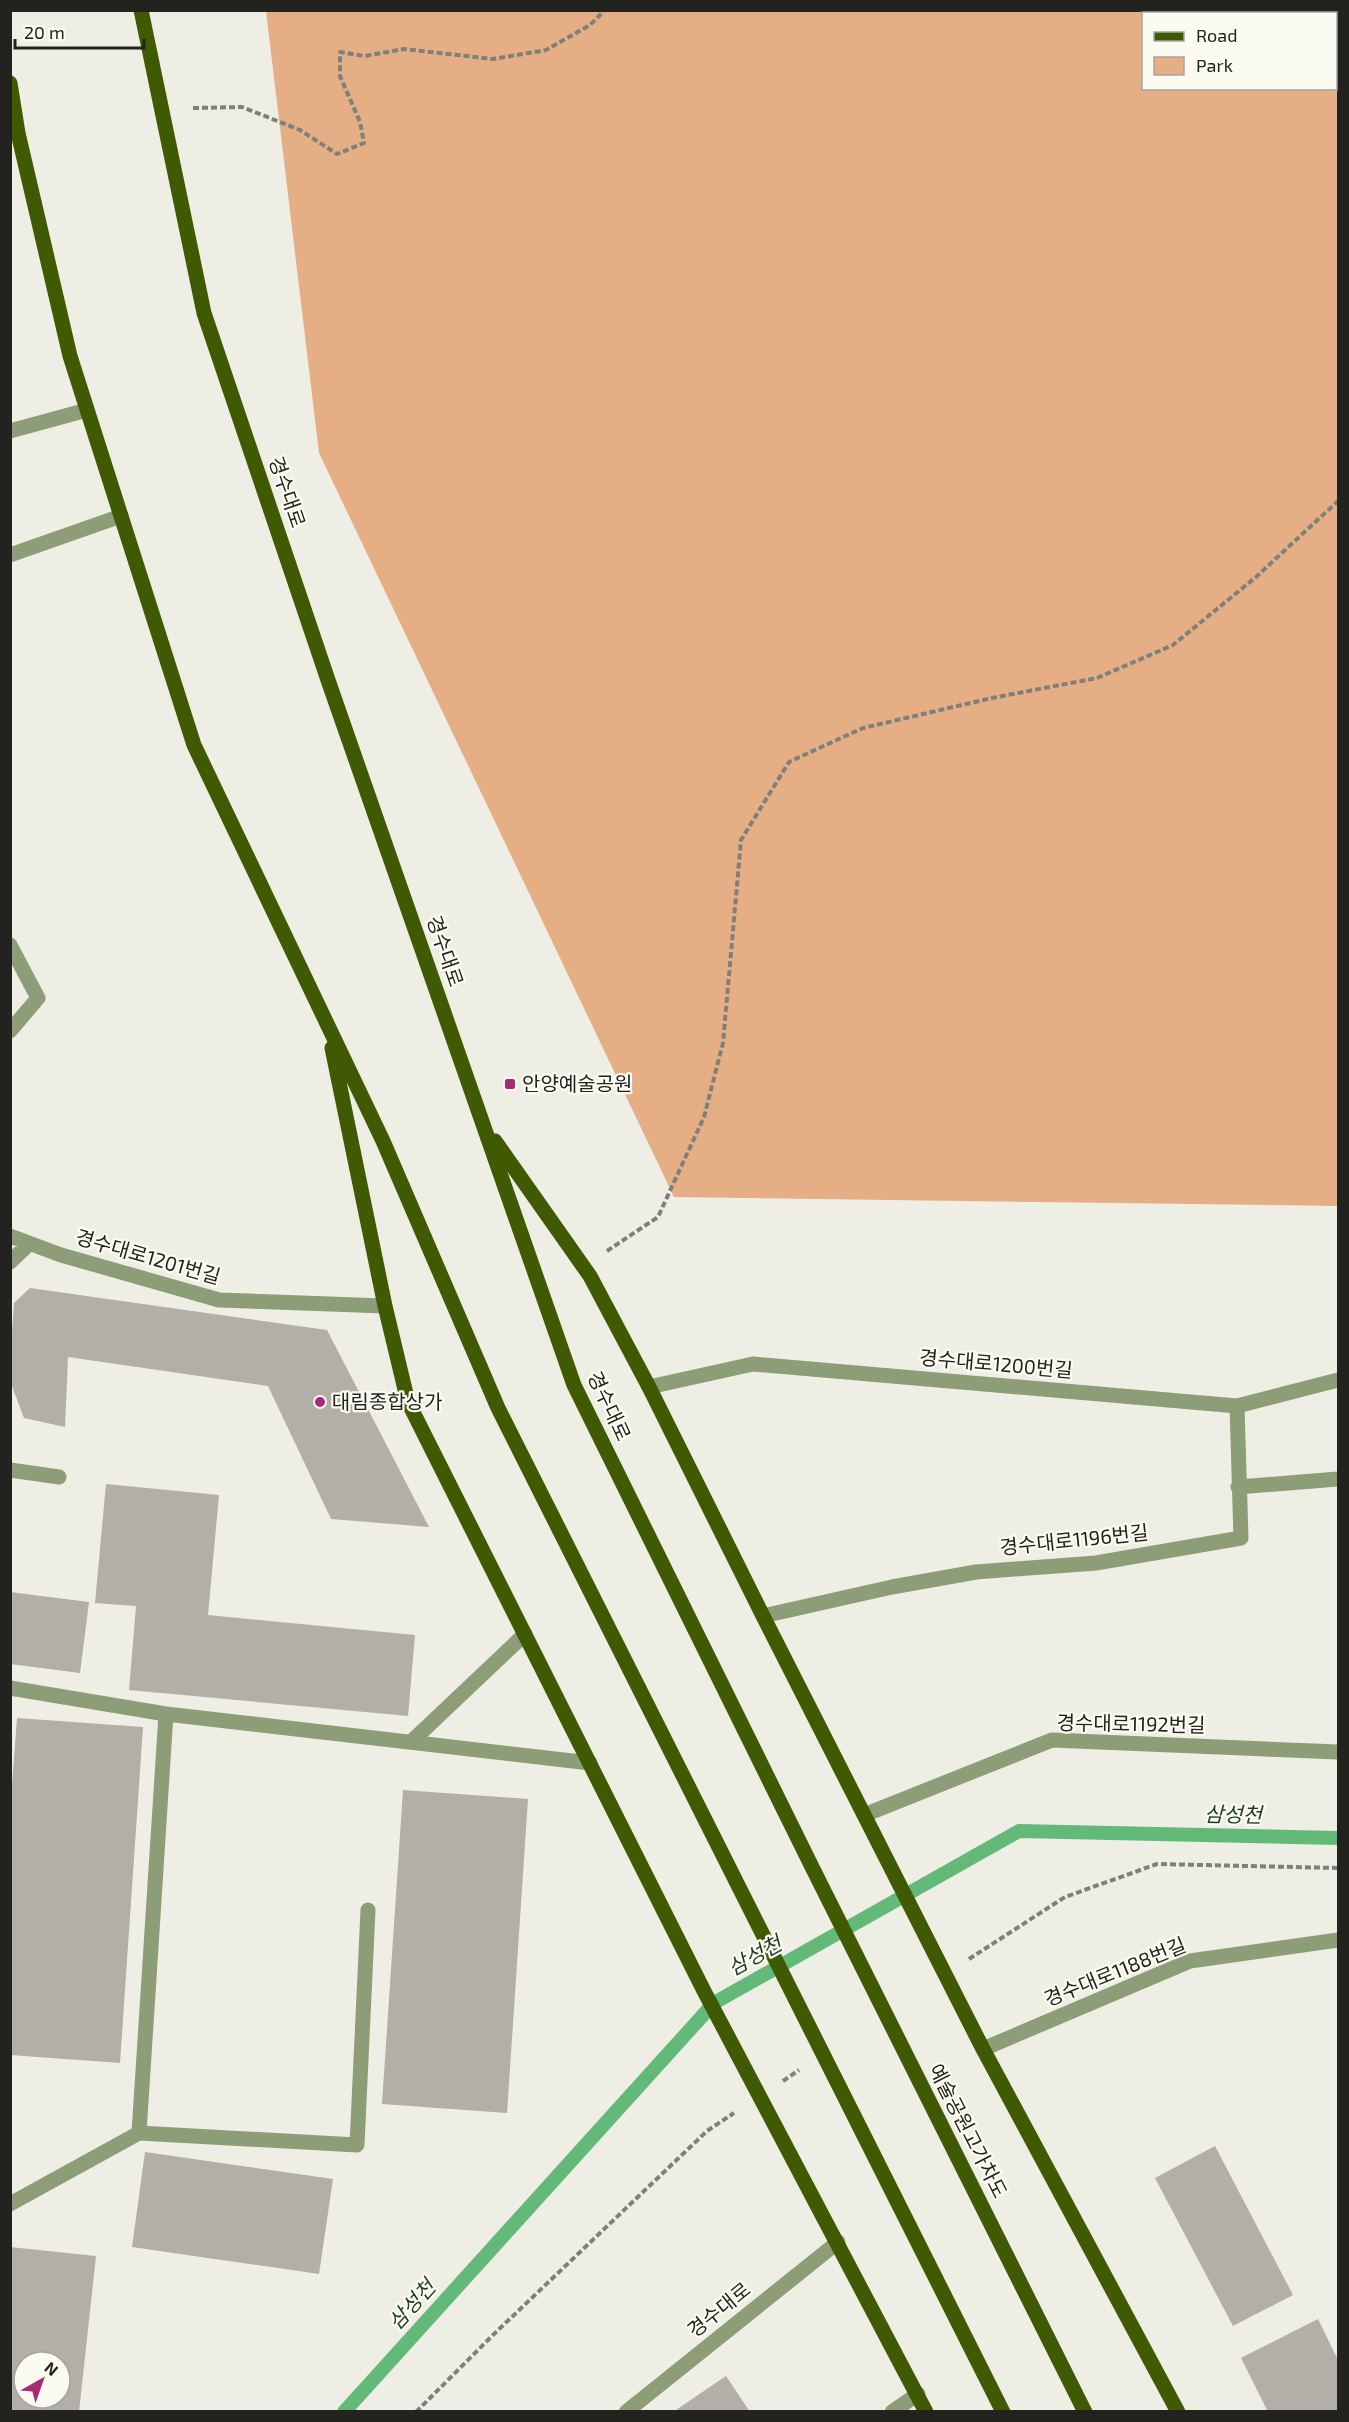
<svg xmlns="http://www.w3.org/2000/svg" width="1349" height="2422" viewBox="0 0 1349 2422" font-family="'Exo 2','Noto Sans KR',sans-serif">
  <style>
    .green { fill: #e5ae85; fill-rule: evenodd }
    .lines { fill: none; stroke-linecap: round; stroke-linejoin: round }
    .stream { stroke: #63b977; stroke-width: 14 }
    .building { fill: #b3aea7; fill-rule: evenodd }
    .path { stroke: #80807a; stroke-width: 4; stroke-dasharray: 6 3; stroke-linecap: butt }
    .service { stroke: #8d9d77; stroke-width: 15 }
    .minor { stroke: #8d9d77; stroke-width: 15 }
    .primary { stroke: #405a03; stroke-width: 15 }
    .poi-dot { fill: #aa2977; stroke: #fcfbf2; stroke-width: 2 }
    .labels { text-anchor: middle; stroke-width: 4.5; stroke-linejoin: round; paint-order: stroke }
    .street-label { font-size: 20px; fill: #22221f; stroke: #fcfbf2 }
    .poi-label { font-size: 20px; fill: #22221f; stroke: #fcfbf2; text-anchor: start }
    .water-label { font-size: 21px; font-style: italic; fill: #1a3e23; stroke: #fcfbf2 }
  </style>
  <rect width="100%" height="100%" fill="#eeeee5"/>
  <path class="green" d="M266,11H1338V1206L674,1197L319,453ZM1144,14H1336V88H1144Z"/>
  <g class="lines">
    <path class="stream" d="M344,2412L714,2003L1019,1831L1338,1838"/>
  </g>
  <path class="building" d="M30,1288L327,1330L429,1527L331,1519L268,1386L68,1357L65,1427L24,1418L10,1381V1362L14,1303Z
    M106,1484L219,1495L208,1615L415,1635L408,1716L129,1690L136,1606L95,1603Z
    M10,1592L89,1602L80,1673L10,1664Z
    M17,1718L143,1727L120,2063L10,2055V1812Z
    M403,1790L528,1799L507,2113L382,2104Z
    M1215,2146L1293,2295L1233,2326L1155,2178Z
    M145,2152L333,2179L319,2274L132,2247Z
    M10,2247L96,2256L79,2412H10ZM24,2362H60V2398H24Z
    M1318,2319L1338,2360V2412H1268L1241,2358Z
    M726,2376L750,2412H673Z"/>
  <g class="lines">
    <path class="path" d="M193,108L242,107L300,130L337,154L364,143L360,122L340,76V52L365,56L404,49L493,59L546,50L590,25L605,10
      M607,1251L658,1217L704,1117L723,1043L741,840L789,762L863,728L992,698L1097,678L1173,645L1256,577L1338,501
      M969,1959L1065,1897L1157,1864L1338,1868
      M783,2081L799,2070
      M416,2412L494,2334L707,2131L734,2113"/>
    <path class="service" d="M10,431L87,410
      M10,555L121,516
      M10,945L38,998L10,1031
      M1238,1487L1338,1479
      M626,2412L838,2242
      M892,2412L918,2394"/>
    <path class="minor" d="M10,1236L61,1255L219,1300L385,1306
      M10,1262L29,1244
      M649,1387L753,1364L1237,1406L1338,1380
      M10,1470L59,1477
      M763,1616L892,1587L976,1572L1096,1563L1241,1538L1237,1406
      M10,1688L166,1714L590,1763
      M411,1742L525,1634
      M864,1815L1052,1740L1338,1752
      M983,2049L1190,1961L1338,1940
      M139,2133L357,2145L368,1910
      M10,2204L139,2133L166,1714"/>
    <path class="primary" d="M141,10L204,313L329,683L574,1385L813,1869L1085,2412
      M10,83L18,133L70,356L194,745L383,1141L498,1408L1003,2412
      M332,1048L385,1306L408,1402L704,1991L926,2412
      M495,1141L590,1276L649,1387L763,1616L983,2049L1178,2412"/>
  </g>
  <g class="poi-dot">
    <rect x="504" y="1078" width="12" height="12" rx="3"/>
    <circle cx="320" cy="1402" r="6"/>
  </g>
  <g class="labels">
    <g class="street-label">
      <text transform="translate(287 492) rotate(71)" y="7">경수대로</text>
      <text transform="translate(445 951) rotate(71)" y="7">경수대로</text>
      <text transform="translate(148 1257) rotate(16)" y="7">경수대로1201번길</text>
      <text transform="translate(996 1364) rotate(5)" y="7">경수대로1200번길</text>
      <text transform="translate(609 1406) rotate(65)" y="7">경수대로</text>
      <text transform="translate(1074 1540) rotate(-6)" y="7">경수대로1196번길</text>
      <text transform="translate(1131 1724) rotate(1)" y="7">경수대로1192번길</text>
      <text transform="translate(1115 1972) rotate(-22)" y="7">경수대로1188번길</text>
      <text transform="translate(968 2131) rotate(63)" y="7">예술공원고가차도</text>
      <text transform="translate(719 2310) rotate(-39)" y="7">경수대로</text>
    </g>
    <g class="poi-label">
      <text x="522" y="1091">안양예술공원</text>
      <text x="332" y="1409">대림종합상가</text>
    </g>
    <g class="water-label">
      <text transform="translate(1233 1815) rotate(1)" y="7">삼성천</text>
      <text transform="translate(755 1956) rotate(-29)" y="7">삼성천</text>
      <text transform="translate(412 2305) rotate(-48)" y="7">삼성천</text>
    </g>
  </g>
  <rect width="1349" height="2422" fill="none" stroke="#22221f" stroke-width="24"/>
  <rect x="1142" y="12" width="195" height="78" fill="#fcfbf2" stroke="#a5a49e" stroke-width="1.5"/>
  <rect x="1154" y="32" width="30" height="9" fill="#405a03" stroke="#a5a49e" stroke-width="1.5"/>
  <text x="1196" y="42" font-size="18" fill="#22221f">Road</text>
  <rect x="1154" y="57" width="30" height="18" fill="#e5ae85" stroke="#a5a49e" stroke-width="1.5"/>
  <text x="1196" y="72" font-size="18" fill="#22221f">Park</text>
  <g transform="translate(42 2380) rotate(40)"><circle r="28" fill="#fcfbf2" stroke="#a5a49e" stroke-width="1.5"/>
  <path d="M0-4.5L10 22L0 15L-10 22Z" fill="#aa2977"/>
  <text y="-9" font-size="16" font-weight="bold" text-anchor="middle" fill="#22221f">N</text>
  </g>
  <path d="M15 39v9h129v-9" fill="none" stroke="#22221f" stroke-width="3"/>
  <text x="24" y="39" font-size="18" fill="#22221f" stroke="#fcfbf2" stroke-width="4.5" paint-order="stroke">20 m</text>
</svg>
